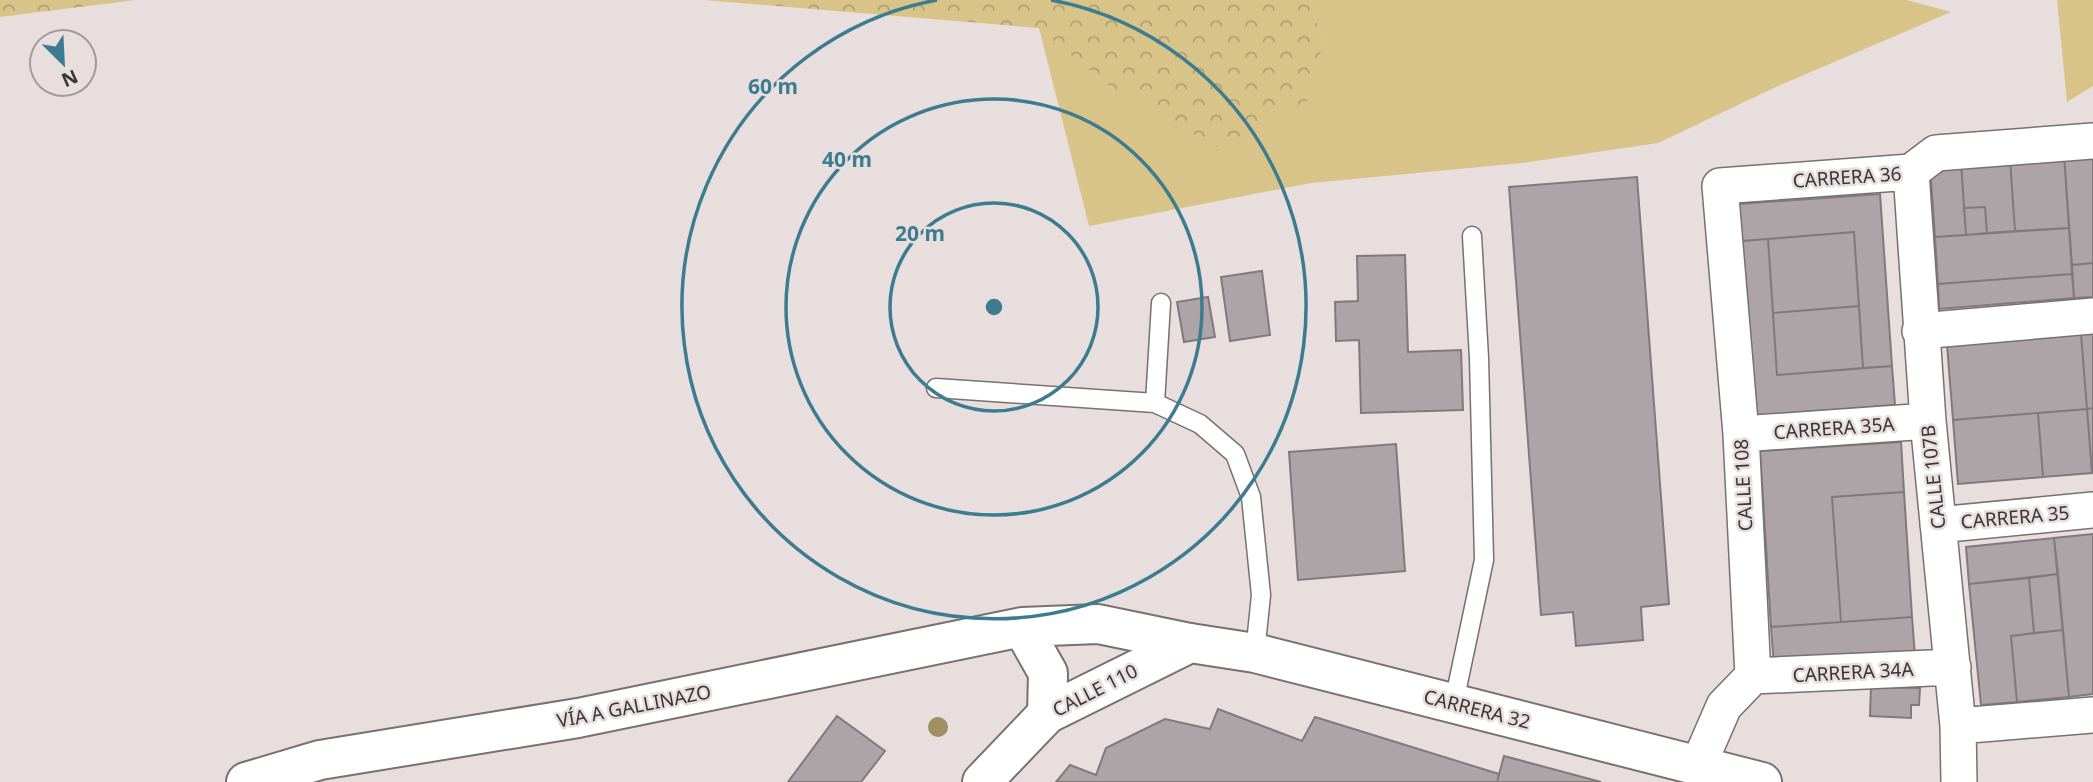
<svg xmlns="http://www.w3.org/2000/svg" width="2093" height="782" viewBox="0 0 2093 782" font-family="'Noto Sans',sans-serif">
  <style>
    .green { fill: #d8c488 }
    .forest { fill: url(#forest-crowns) }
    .building { fill: #aca4a7; stroke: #82797c; stroke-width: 2 }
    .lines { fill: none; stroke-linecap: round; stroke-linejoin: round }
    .service-casing { stroke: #79706f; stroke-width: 21 }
    .minor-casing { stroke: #79706f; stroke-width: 38 }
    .tertiary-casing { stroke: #79706f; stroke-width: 42 }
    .secondary-casing { stroke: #79706f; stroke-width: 42 }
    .service { stroke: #fff; stroke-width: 18 }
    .minor { stroke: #fff; stroke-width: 35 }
    .tertiary { stroke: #fff; stroke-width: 38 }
    .secondary { stroke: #fff; stroke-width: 38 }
    .tree { fill: #9f8f63 }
    .ring { fill: none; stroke: #3d7c90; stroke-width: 3.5 }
    .labels { text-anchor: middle; stroke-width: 5; stroke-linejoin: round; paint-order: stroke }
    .street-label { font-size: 19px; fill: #3a3636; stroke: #e8dedd }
    .centre { fill: #3d7c90; stroke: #e8dedd; stroke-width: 3.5 }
    .ring-label { font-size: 21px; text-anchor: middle; font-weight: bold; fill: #3d7c90; stroke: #e8dedd; stroke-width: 5; stroke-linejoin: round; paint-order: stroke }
  </style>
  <defs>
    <pattern id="forest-crowns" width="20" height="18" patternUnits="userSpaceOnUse" patternTransform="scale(1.75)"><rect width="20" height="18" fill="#d8c488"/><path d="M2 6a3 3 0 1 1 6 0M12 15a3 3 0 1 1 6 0" fill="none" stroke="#b0a070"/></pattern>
  </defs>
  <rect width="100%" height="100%" fill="#e8dedd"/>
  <path class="green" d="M1310,0H1907L1951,12L1778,86L1658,143L1522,163L1311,183L1089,226L1039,28L1113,89L1323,43Z
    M2057,0H2093V86L2067,102Z"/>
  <path class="forest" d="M0,0H136L0,17Z
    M704,0H1310L1323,43L1306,105L1217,147L1113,89L1038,28Z"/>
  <path class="building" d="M2093,152V263L2072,265L2064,155Z
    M2064,155L2069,228L2015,231L2010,159Z
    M2010,159L2015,231L1987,233L1985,207L1964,208L1961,162Z
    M1961,162L1966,235L1935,237L1930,165Z
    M1637,177L1669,604L1641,607L1643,640L1576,646L1573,612L1541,615L1509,187Z
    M1880,194L1892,366L1863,368L1854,232L1742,241L1739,204Z
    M1985,207L1987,233L1966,235L1964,208Z
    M2069,228L2072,274L1938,284L1935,237Z
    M1854,232L1859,306L1773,313L1768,239Z
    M1768,239L1777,375L1892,366L1895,405L1754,416L1742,241Z
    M1405,255L1408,352L1461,350L1463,410L1361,413L1359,340L1336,341L1335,302L1358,301L1357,256Z
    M2093,263V297L2074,298L2072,265Z
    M1262,271L1270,335L1230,341L1221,277Z
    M2072,274L2074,298L1939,309L1938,284Z
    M1208,297L1215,337L1184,342L1177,302Z
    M1859,306L1863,368L1777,375L1773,313Z
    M2093,332V408L2087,409L2081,334Z
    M2081,334L2087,409L1953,420L1947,345Z
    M2093,408V473H2092L2087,409Z
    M2087,409L2092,473L2043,477L2038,413Z
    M2038,413L2043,477L1958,484L1953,420Z
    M1901,442L1904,492L1832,497L1841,622L1771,627L1760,451Z
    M1396,444L1405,571L1298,580L1289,452Z
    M1904,492L1912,617L1841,622L1832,497Z
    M2093,534V694L2069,697L2054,538Z
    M2054,538L2058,574L1969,584L1966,547Z
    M2058,574L2063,630L2034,633L2029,578Z
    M2029,578L2034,633L2011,636L2017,702L1981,705L1969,584Z
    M1912,617L1915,656L1774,666L1771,627Z
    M2063,630L2069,697L2017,702L2011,636Z
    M1871,687L1920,688L1919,705H1911V718L1870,716Z
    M1218,709L1302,741L1315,717L1499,774L1497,782H1056L1070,765L1096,775L1106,748L1165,719L1210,729Z
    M837,716L885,751L861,782H788Z
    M1504,756L1601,782H1497Z"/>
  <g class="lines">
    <g class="service-casing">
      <path id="service" d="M936,388L1155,403L1200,424L1235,454L1251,497L1261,595L1255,653
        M1155,403L1161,303
        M1454,702L1484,560L1479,358L1472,236"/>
    </g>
    <g class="minor-casing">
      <path id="minor" d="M1911,172L1928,421L1958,726L1959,782
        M1920,331L2093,316
        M1741,434L1928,421
        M1938,525L2093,510
        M1753,676L1953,667
        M1958,726L2093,715
        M1698,766L1724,706L1753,676L1741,434L1720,186L1911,172L1936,153L2093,141"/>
    </g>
    <g class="tertiary-casing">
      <path id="tertiary" d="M1022,627L1048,673L1047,714
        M246,782L320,760L578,718L1022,627L1098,624L1190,643"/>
    </g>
    <g class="secondary-casing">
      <path id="secondary" d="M982,782L1047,714L1190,643L1255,653L1762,782"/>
    </g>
    <use href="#service" class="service"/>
    <use href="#minor" class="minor"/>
    <use href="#tertiary" class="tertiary"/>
    <use href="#secondary" class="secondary"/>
  </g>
  <circle class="tree" cx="938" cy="727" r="10"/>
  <g class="ring">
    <circle cx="994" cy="307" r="104"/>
    <circle cx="994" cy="307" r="208"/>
    <path d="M1051 0A312 312 0 1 1 937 0"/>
  </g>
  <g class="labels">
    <g class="street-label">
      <text transform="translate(1847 177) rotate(-4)" y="7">CARRERA 36</text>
      <text transform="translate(1834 428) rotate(-4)" y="7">CARRERA 35A</text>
      <text transform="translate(1933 477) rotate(-96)" y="7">CALLE 107B</text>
      <text transform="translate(1743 485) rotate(-93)" y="7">CALLE 108</text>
      <text transform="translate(2015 517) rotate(-5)" y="7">CARRERA 35</text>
      <text transform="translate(1853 672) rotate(-3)" y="7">CARRERA 34A</text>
      <text transform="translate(1095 690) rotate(-27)" y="7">CALLE 110</text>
      <text transform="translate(634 706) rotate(-11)" y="7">VÍA A GALLINAZO</text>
      <text transform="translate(1477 709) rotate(14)" y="7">CARRERA 32</text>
    </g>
  </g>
  <circle cx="994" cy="307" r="10" class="centre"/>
  <g class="ring-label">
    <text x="773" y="94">60 m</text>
    <text x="847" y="167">40 m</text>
    <text x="920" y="241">20 m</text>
  </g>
  <g transform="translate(63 63) rotate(156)"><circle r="33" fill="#e8dedd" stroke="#a29b9a" stroke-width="2"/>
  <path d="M0-5L12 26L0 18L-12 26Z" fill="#3d7c90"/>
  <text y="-10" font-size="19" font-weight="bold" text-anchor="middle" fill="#3a3636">N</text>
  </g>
</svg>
